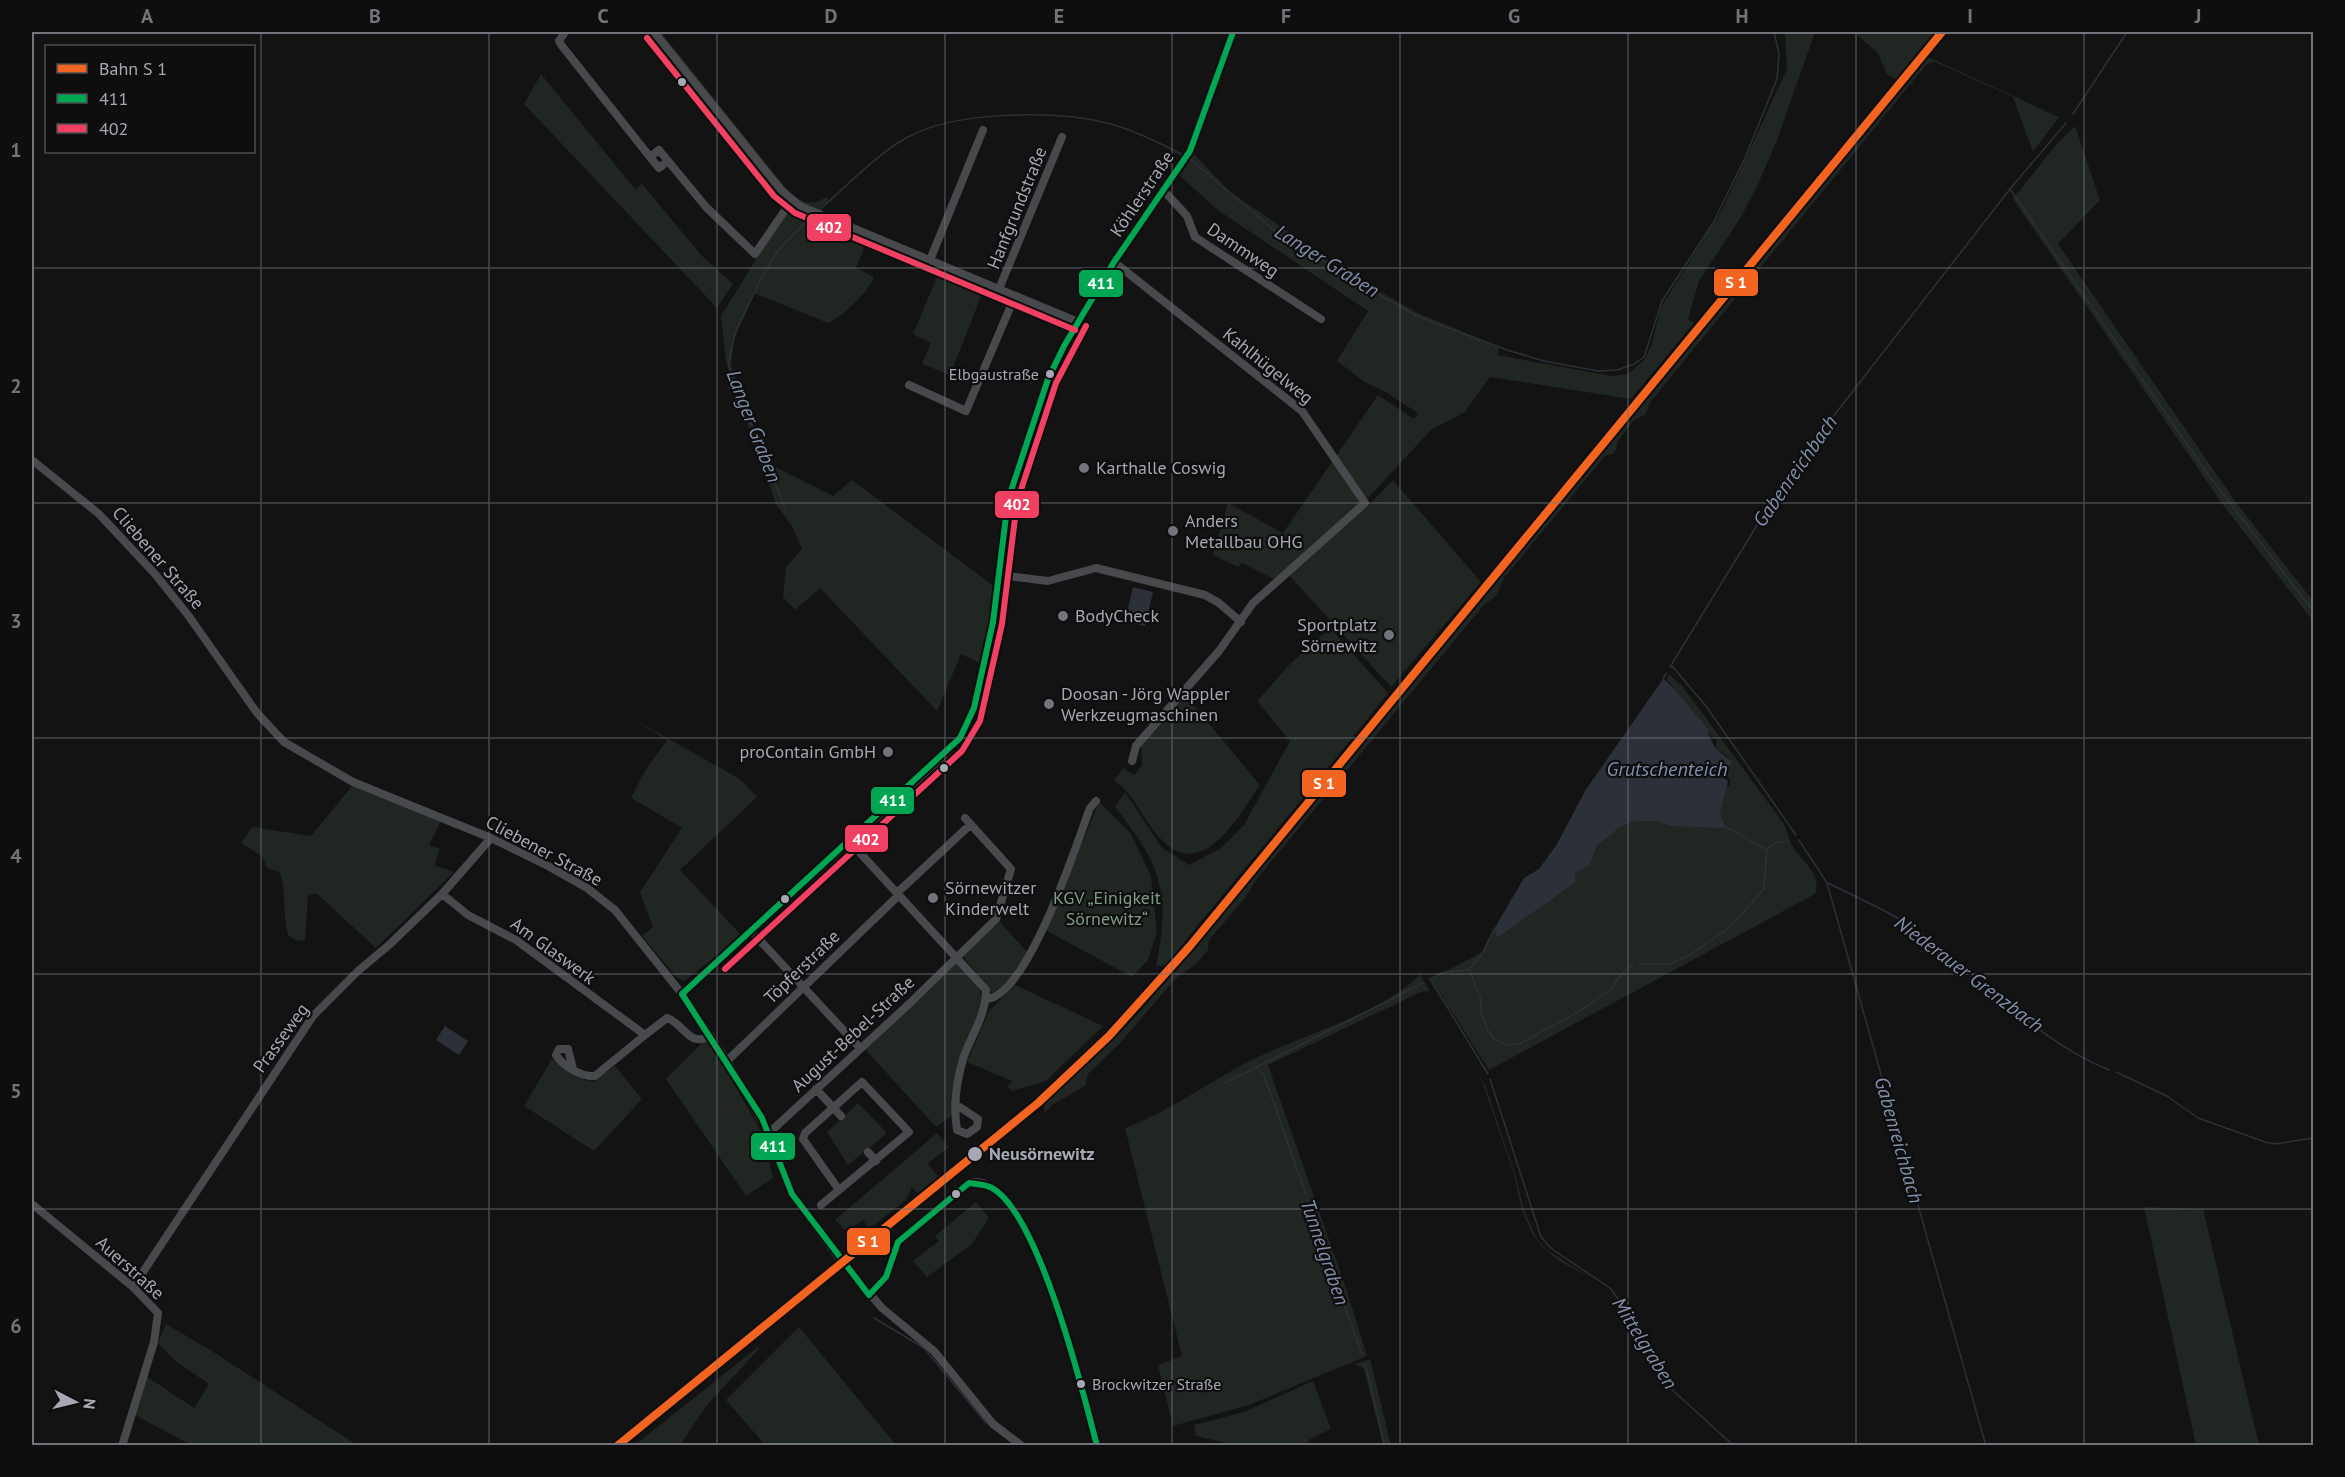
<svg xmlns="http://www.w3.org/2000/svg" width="2345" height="1477" viewBox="0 0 2345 1477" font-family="'PT Sans',sans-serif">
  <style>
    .green { fill: #202622 }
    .water { fill: #2c3038 }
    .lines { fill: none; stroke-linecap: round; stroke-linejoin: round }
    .stream { stroke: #2c3038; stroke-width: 1.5 }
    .minor { stroke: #48494c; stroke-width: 8 }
    .bus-1-casing { stroke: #0e0e0f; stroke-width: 10 }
    .bus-2-casing { stroke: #0e0e0f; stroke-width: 10 }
    .bus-1 { stroke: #00a651; stroke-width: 6 }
    .bus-2 { stroke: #f24062; stroke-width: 6 }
    .rail-1-casing { stroke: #0e0e0f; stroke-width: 12 }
    .rail-1 { stroke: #f36421; stroke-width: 8 }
    .grid { fill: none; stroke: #73747b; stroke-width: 1.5; stroke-opacity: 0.55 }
    .bus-dot { fill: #a6a8b3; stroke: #0e0e0f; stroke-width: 2 }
    .poi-dot { fill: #73747b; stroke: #0e0e0f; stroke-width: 2 }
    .labels { text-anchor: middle; stroke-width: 4.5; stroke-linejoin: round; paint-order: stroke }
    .bus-label { font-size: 16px; fill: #a6a8b3; stroke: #0e0e0f; text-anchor: end }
    .street-label { font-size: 18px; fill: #a6a8b3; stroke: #0e0e0f }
    .poi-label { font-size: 18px; fill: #a6a8b3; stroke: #0e0e0f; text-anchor: start }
    .park-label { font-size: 18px; fill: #7f9c86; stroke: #0e0e0f }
    .stop-label { font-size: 18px; font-weight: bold; fill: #a6a8b3; stroke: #0e0e0f; text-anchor: start }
    .water-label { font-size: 20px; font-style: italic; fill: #8090ab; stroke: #0e0e0f }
    .line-badge { stroke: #0e0e0f; stroke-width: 2 }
    .badge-label { font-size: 16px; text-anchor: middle; font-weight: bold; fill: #fff }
    .neatline { fill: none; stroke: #73747b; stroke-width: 2 }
    .grid-label { font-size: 20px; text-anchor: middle; font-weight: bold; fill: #73747b }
  </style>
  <rect width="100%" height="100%" fill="#131314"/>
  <path class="green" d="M657,32H661L789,192C801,202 812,207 826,197L829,200L817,210L802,204L783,188Z
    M1785,32H1815L1777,140L1758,184L1741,217L1699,281L1688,319L1694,323L1631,399L1490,377L1465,412L1431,430L1368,498L1276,580L1242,563L1238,567L1213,555L1228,503L1283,533L1378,395L1414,419L1418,413L1384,391L1366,383L1337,361L1368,311L1219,211L1180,176L1194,154L1229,191L1351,275L1420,314L1500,347L1497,355L1612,376L1628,374L1644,360L1651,347L1661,307L1722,210L1787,69Z
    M1853,32H1935L1896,79L1887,74L1877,52Z
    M1928,57L2059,117L2033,152L2013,97L1935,62L1927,64L1651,401L1645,415L1634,420L1618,441L1615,453L1605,456L1504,578L1496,596L1483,606L1256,880L1244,899L1209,940L1208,950L1196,964L1176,978L1120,1043L1088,1074L1085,1086L1052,1105L1045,1113L1044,1105L1135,1017L1198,945Z
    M541,74L635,189L642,184L702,256L733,284L717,308L524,104Z
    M2075,126L2100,200L2058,244L2235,501L2313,601V621L2223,505L2013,199L2054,147Z
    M794,205L868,238L856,268L874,277C871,289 839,320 828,323L754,293L734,340L731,364L743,402L771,465L833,496L852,480L995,587L986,644L980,663L961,654L937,711L820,588L795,610L783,597L786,567L802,549L792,526L776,504L749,429L726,361L721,316L789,206Z
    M940,270L984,289L950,375L922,364L931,343L913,334Z
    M1393,480L1481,582L1391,687L1288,574L1367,507Z
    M1330,628L1388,693C1316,785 1239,873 1166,965L1156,966C1171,892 1161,865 1115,807L1125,792L1162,848L1189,865L1221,848L1244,825L1290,741L1257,701L1289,665Z
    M1669,674L1683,687L1784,824C1788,832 1789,841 1793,847C1802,861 1823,876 1815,894L1489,1070L1431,979L1483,952L1494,929L1497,938L1575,883V875L1590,864L1597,846L1620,827L1637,821H1656L1730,785V779L1721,776L1731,762L1726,755L1716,749L1717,739L1708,734L1709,729L1667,680Z
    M1186,696L1260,785C1240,814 1202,885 1160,838C1142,819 1137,797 1114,780L1123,768L1134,775L1142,765L1141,746Z
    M628,716L740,779L757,797L680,870L742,936L684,981L677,978L642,936L653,927L640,892L682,828L631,798L645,771L667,740Z
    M352,786L441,821L429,845L440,849L434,865L454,872L376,948L316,893L308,896L305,940L297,941L288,935C282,911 287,896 280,872L267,868L262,856L241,843L252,827L311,836Z
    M1099,802L1131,834L1151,876L1157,932L1148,960L1132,977L1045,930Z
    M998,920L1029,954L1007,985L992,993L963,956Z
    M955,962L978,986L982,996L953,1115L936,1127L864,1048Z
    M1420,974L1485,1085L1514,1170L1524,1210L1537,1239L1547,1250L1591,1278L1559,1261L1541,1246L1533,1235L1522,1211L1513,1171L1481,1079L1430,991L1421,992L1268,1065L1347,1291L1367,1356L1249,1405L1173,1426L1158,1365L1182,1356L1125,1128C1171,1111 1211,1080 1254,1059C1298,1037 1389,1010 1420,974Z
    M1015,985L1103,1026L1046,1081L1013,1091L1007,1087L1012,1081L967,1062L989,1011Z
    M710,1041L764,1137L773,1178L746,1196L666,1079L703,1042Z
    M552,1059L585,1080L594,1081L615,1066L642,1099L594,1151L524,1106Z
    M858,1103L887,1133L848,1165L827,1132Z
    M937,1133L949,1147L928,1163L939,1178L918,1194L912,1187L906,1200L869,1229L863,1220L847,1231L835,1220Z
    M976,1202L989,1218L972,1244L927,1277L913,1261L939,1241L935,1236Z
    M2144,1207L2203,1209L2259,1445H2196Z
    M166,1324L212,1351L357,1445H191L135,1415L146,1376L194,1408L209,1384L174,1360L158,1343Z
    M799,1327L887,1434L896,1445H765L726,1400Z
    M758,1347L759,1349L706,1406L680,1445H635Z
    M1370,1359L1391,1445H1383L1364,1369L1355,1364Z
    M1313,1381L1331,1429L1309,1440L1306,1445H1234L1196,1436L1194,1425L1244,1412Z"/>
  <path class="water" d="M1133,587L1153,592L1145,626L1125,621Z
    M1663,679C1671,682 1700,720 1709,729L1708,734L1716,749L1732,762L1722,776L1728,781L1720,814L1726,828L1670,826L1656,821H1637L1620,827L1597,846L1590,864L1575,875V883L1497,938L1494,929L1524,878L1539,869L1557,844L1585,791Z
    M445,1026L468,1041L459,1055L436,1040Z"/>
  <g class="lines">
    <path class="stream" d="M2073,114L2127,32
      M1190,159L1281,236L1303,247L1349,278L1419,317L1507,350L1544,361L1598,371L1617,370L1634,364L1644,357L1662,301L1713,223L1745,158L1777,79L1779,54L1774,32
      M2010,189L2207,473L2314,612
      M819,210C845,188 879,152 908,137C955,111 1056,110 1107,123C1132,129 1160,143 1183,155
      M786,510L728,365L735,333L765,271L780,248L813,215
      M1672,666L1706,706L1796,835
      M1670,667L1759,522L1825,427L2010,189L2066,123
      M1663,679L1666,673
      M1726,828C1742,831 1751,846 1767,849L1775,843L1789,841
      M1799,840L1827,883L1986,1446
      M1828,883C1862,900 1898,915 1928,938C1986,983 2040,1042 2109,1070
      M1639,964H1669L1688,956L1729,928L1764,889L1767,849
      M1469,970L1480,996L1481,1012L1487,1029L1494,1039L1508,1045L1519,1044L1578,1012L1611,989L1622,973L1634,965
      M1257,1067L1423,983
      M2116,1072L2167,1096L2198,1118L2265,1142L2275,1144L2314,1138
      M1488,1074L1430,979L1444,972L1469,970L1483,952L1494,929
      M1490,1079L1541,1237L1552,1249L1610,1288L1628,1312L1669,1387L1734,1446
      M1224,1083L1257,1067L1264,1075L1362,1355
      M874,1318L924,1348L986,1423
      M1365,1364L1385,1446"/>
    <path class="minor" d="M565,32L559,41L562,46L650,157L659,150L706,207L755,254L792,200
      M654,32L781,190L800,206L1078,322
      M650,157L659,168L668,161
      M1164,191L1187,216L1195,237L1321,319
      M930,260L983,130
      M1114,262L1302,411L1365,503L1253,603L1219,651L1136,746L1132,761
      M999,289L1062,137
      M909,385L966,411L1015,296
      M32,460L99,514L155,574L188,615L257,713L284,742L353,782L491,838L548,866L587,888L615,910L682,994L727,1061L769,1133L792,1194L835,1253L882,1308L934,1351L993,1424L1022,1446
      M999,575L1048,581L1096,568L1205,595L1219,603L1241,622
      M850,842L986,990C986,1014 972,1035 964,1056C956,1081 953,1104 957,1130L967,1134L977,1127L978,1119L955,1104
      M897,893L971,824
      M442,894L468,915L516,940L645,1035L595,1076C581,1077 563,1066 556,1055L559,1049H568L573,1069
      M752,932L860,1048
      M682,994L938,761L960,738L974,708L993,622L1008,500L1048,379L1064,346L1114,262L1190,151L1233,32
      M986,999C1028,997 1076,845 1090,808L1096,801
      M645,1035L667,1018C685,1024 688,1048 711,1036
      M727,1061L899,895
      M816,1089L841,1116
      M769,1133L909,1004L996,919L1011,869L965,818
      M868,1152L876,1161
      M32,1204L133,1287L158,1313L154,1342L122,1446
      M821,1205L909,1132L862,1082L805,1133L803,1139L839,1190
      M133,1287L313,1016L358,971L389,945L442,894L491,838
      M869,1295L886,1277L898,1242L969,1183C1030,1166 1086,1401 1097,1446"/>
    <g class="bus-1-casing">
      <path id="bus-1" d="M682,994L960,738L974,708L993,622L1008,500L1048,379L1064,346L1114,262L1190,151L1233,32
        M682,994L762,1118L792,1194L869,1295
        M869,1295L886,1277L898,1242L969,1183C975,1184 986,1184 992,1188C1039,1214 1083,1391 1097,1446"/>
    </g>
    <g class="bus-2-casing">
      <path id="bus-2" d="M647,38L774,196L795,213L1075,330
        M725,969L962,751L980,721L1002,624L1017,502L1056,383L1086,326"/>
    </g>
    <use href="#bus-1" class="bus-1"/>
    <use href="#bus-2" class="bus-2"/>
    <g class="rail-1-casing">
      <path id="rail-1" d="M617,1446L1038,1103L1109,1036L1190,946L1942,32"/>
    </g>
    <use href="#rail-1" class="rail-1"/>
  </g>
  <path class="grid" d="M261,32V1446M489,32V1446M717,32V1446M945,32V1446M1172,32V1446M1400,32V1446M1628,32V1446M1856,32V1446M2084,32V1446M32,268H2314M32,503H2314M32,738H2314M32,974H2314M32,1209H2314"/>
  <g class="bus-dot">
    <circle cx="682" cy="82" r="5"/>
    <circle cx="1050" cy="374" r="5"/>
    <circle cx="944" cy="768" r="5"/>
    <circle cx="785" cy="899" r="5"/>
    <circle cx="975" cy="1154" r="8"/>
    <circle cx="956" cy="1194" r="5"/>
    <circle cx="1081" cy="1384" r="5"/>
  </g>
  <g class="poi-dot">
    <circle cx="1084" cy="468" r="6"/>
    <circle cx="1173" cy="531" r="6"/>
    <circle cx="1063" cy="616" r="6"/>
    <circle cx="1389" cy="635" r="6"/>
    <circle cx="1049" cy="704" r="6"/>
    <circle cx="888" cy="752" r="6"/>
    <circle cx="933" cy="898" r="6"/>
  </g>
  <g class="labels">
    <g class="bus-label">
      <text x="1039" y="380">Elbgaustraße</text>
      <text x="1092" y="1390" text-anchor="start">Brockwitzer Straße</text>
    </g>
    <g class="street-label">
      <text transform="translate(1142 194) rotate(-56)" y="6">Köhlerstraße</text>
      <text transform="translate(1017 208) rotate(-68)" y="6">Hanfgrundstraße</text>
      <text transform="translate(1243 250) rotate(34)" y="6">Dammweg</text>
      <text transform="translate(1268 366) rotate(39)" y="6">Kahlhügelweg</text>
      <text transform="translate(158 558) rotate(49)" y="6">Cliebener Straße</text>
      <text transform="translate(544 851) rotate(28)" y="6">Cliebener Straße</text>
      <text transform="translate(553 951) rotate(36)" y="6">Am Glaswerk</text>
      <text transform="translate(802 967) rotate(-44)" y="6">Töpferstraße</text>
      <text transform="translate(853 1034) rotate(-43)" y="6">August-Bebel-Straße</text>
      <text transform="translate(281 1038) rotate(-54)" y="6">Prasseweg</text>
      <text transform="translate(130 1268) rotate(42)" y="6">Auerstraße</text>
    </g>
    <g class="poi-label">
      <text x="1096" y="474">Karthalle Coswig</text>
      <text x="1185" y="527">Anders<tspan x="1185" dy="21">Metallbau OHG</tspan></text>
      <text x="1075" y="622">BodyCheck</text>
      <text x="1377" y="631" text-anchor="end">Sportplatz<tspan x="1377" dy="21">Sörnewitz</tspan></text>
      <text x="1061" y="700">Doosan - Jörg Wappler<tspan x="1061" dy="21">Werkzeugmaschinen</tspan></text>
      <text x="876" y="758" text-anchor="end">proContain GmbH</text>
      <text x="945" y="894">Sörnewitzer<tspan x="945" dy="21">Kinderwelt</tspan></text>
    </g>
    <g class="park-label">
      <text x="1107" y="904">KGV „Einigkeit<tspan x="1107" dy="21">Sörnewitz“</tspan></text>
    </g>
    <g class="stop-label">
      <text x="989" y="1160">Neusörnewitz</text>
    </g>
    <g class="water-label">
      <text transform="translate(1327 261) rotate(32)" y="7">Langer Graben</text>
      <text transform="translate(754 426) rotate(69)" y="7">Langer Graben</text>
      <text transform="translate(1795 471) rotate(-55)" y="7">Gabenreichbach</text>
      <text x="1667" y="776">Grutschenteich</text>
      <text transform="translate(1969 974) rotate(37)" y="7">Niederauer Grenzbach</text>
      <text transform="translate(1899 1140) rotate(74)" y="7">Gabenreichbach</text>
      <text transform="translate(1325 1252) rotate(71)" y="7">Tunnelgraben</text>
      <text transform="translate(1645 1343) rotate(58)" y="7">Mittelgraben</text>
    </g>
  </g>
  <g class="line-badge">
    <rect x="806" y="213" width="46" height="29" rx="6" fill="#f24062"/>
    <rect x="1713" y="268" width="46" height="29" rx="6" fill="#f36421"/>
    <rect x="1078" y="269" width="46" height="29" rx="6" fill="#00a651"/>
    <rect x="994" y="490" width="46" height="29" rx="6" fill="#f24062"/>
    <rect x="1301" y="769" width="46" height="29" rx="6" fill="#f36421"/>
    <rect x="870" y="786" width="45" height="29" rx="6" fill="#00a651"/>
    <rect x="844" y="824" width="45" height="29" rx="6" fill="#f24062"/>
    <rect x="750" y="1132" width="46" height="29" rx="6" fill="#00a651"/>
    <rect x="846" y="1227" width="45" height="29" rx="6" fill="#f36421"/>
  </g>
  <g class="badge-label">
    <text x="829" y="233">402</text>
    <text x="1736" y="288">S 1</text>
    <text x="1101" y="289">411</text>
    <text x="1017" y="510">402</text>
    <text x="1324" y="789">S 1</text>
    <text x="893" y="806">411</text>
    <text x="866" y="845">402</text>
    <text x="773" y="1152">411</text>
    <text x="868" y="1247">S 1</text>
  </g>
  <rect width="2345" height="1477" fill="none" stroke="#0e0e0f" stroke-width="66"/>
  <rect x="45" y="45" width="210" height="108" fill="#0e0e0f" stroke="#4b4c51" stroke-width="1.5"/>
  <rect x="57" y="64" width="30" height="9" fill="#f36421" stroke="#4b4c51" stroke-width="1.5"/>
  <text x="99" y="75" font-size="18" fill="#a6a8b3">Bahn S 1</text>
  <rect x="57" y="94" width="30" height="9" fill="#00a651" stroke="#4b4c51" stroke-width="1.5"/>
  <text x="99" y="105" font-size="18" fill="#a6a8b3">411</text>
  <rect x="57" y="124" width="30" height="9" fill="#f24062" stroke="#4b4c51" stroke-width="1.5"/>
  <text x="99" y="135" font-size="18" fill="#a6a8b3">402</text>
  <g transform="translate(75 1402) rotate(97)" stroke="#0e0e0f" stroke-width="4.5" paint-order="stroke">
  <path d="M0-4.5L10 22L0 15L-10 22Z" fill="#a6a8b3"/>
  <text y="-9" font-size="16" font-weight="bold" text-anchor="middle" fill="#a6a8b3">N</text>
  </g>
  <rect x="33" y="33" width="2279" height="1411" class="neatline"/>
  <g class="grid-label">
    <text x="147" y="23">A</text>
    <text x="375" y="23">B</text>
    <text x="603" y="23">C</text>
    <text x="831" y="23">D</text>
    <text x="1059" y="23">E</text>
    <text x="1286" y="23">F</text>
    <text x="1514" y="23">G</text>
    <text x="1742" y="23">H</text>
    <text x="1970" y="23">I</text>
    <text x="2198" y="23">J</text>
    <text x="16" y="157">1</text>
    <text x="16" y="393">2</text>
    <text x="16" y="628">3</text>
    <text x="16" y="863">4</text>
    <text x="16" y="1098">5</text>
    <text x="16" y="1333">6</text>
  </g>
</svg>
